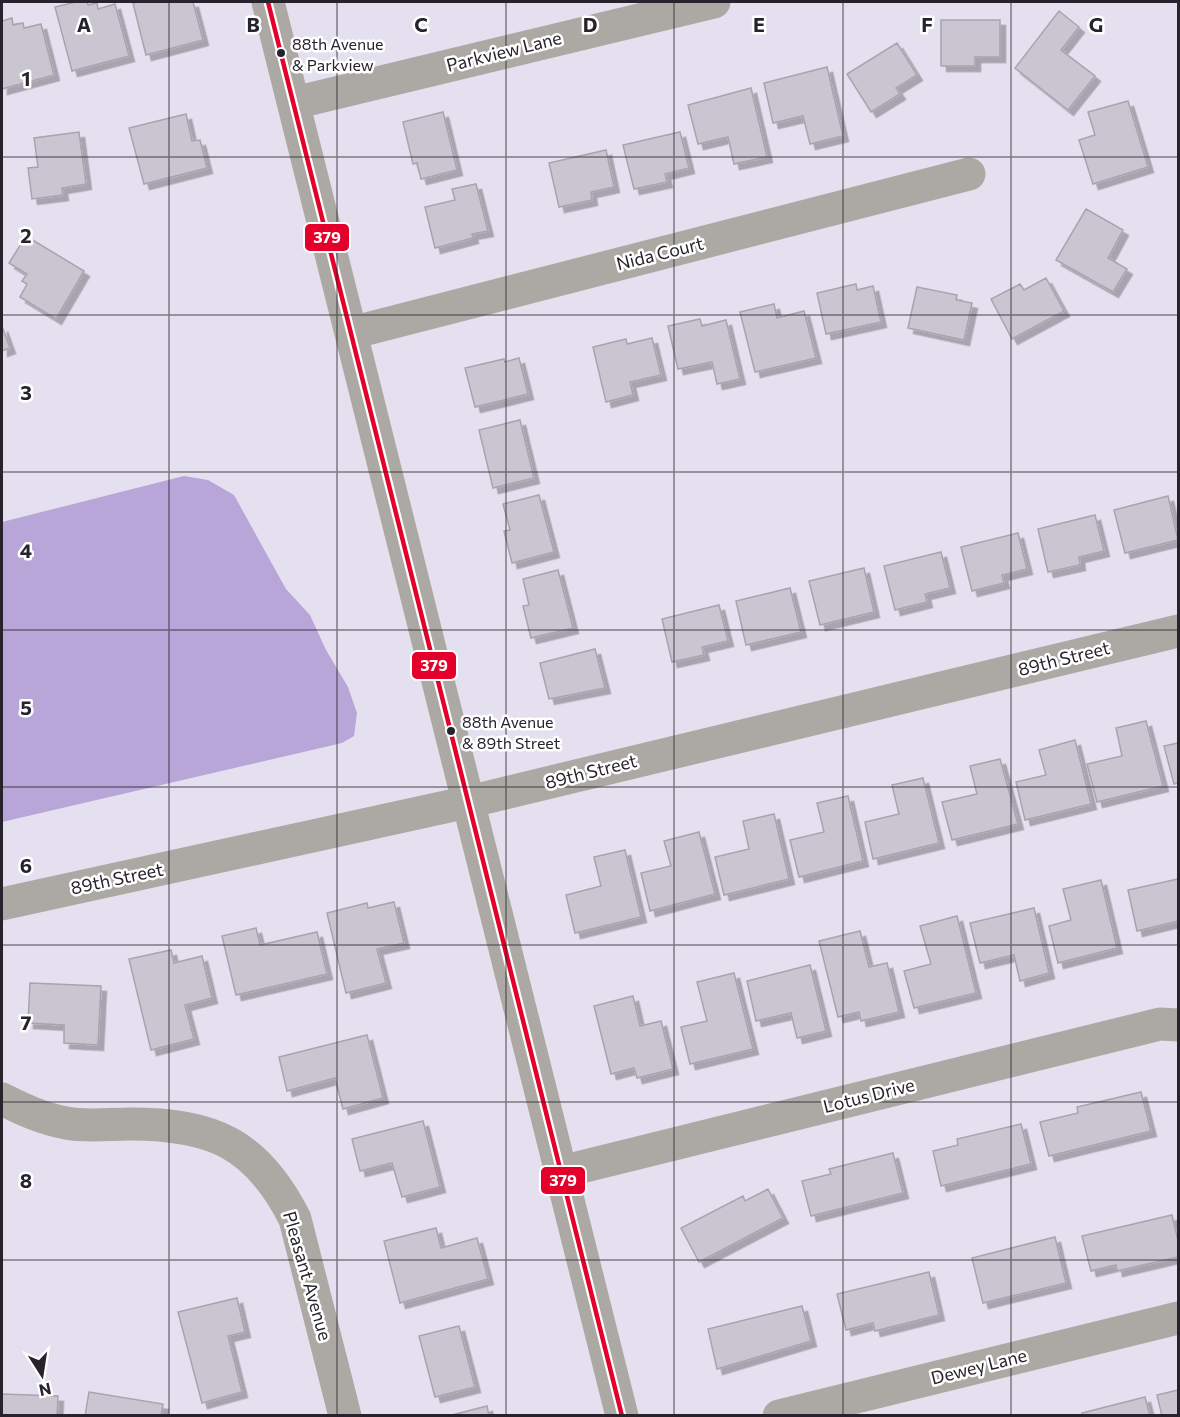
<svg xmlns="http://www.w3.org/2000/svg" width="1180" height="1417" viewBox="0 0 1180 1417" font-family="Commissioner,sans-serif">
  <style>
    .water { fill: #b8a6d9 }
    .building { fill: #cac6d1; stroke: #a7a4af; stroke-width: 1.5; filter: url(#shadow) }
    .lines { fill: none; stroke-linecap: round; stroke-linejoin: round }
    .minor { stroke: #aca9a4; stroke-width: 33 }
    .bus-1-casing { stroke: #fff; stroke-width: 9 }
    .bus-1 { stroke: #e4002b; stroke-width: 4.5 }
    .grid { fill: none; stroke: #26232d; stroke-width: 1.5; stroke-opacity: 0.55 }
    .bus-dot { fill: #26232d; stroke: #fff; stroke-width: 2 }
    .labels { text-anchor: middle; stroke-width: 5; stroke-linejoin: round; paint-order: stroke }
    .bus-label { font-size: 16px; fill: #26232d; stroke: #fff; text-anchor: start }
    .street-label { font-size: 18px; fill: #26232d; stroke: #fff }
    .grid-label { font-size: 20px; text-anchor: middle; font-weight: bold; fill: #26232d; stroke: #fff; stroke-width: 5; stroke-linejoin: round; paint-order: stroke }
    .line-badge { stroke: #fff; stroke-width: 2 }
    .badge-label { font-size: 16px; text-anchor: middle; font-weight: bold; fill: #fff }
  </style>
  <defs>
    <filter id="shadow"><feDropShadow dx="5.5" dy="5.5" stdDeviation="0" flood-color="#0004"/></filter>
  </defs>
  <rect width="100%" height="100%" fill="#e5e0ef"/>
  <path class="water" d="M184,476L208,480L234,495L286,589L310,615L326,650L348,687L357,713L354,736L342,743L2,822V522Z"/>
  <path class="building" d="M76,2H87L88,5L97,3L98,9L115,4L129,56L72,71L55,7Z
    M139,2H193L203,40L146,55L133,3Z
    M1059,11L1079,27L1061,50L1095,76L1068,110L1015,68Z
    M12,18L13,25L23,23L24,28L41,24L54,75L2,89V21Z
    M941,20H1000V57H975V66H941Z
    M897,43L917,75L896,88L900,94L871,112L847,74Z
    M827,67L843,136L810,144L803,116L773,123L764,83Z
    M751,88L767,157L734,164L728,137L698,144L688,105Z
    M1128,101L1148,167L1093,184L1079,140L1095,135L1088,112Z
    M443,112L457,170L421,179L417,163L413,164L403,122Z
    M186,114L192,141L200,140L207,168L144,184L129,128Z
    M79,132L86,184L62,188L63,195L32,199L28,168L38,167L34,138Z
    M680,132L689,168L665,174L667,182L634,189L623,145Z
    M606,150L614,187L591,192L592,200L559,207L549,163Z
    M476,184L488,231L472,234L473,238L435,248L425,207L455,200L452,189Z
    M1086,209L1123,230L1108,258L1127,269L1113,292L1056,260Z
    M26,236L84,271L56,319L20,297L27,284L22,281L27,274L9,263Z
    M1046,278L1064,311L1012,339L991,299L1020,284L1024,290Z
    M856,284L857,290L873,286L881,322L826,334L817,293Z
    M917,287L957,295L956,300L972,303L964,340L908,328Z
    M774,304L777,318L804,311L816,358L755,372L740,312Z
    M700,319L702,326L726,320L740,379L717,384L712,362L678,369L668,326Z
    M2,326L10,348L2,351Z
    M652,338L661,375L630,382L633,395L606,402L593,347L626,339L627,344Z
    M519,358L528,394L475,407L465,368L504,359L505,362Z
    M520,420L534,478L493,488L479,430Z
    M539,495L554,552L512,563L504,531L510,530L503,504Z
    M1168,496L1178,540L1125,553L1114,510Z
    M1095,515L1104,551L1079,557L1080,565L1048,572L1038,529Z
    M1018,533L1027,569L1002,575L1004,583L972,591L961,547Z
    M941,552L950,588L925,594L927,602L895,610L884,566Z
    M864,568L874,612L820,625L809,581Z
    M558,570L573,628L531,638L523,606L529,605L523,579Z
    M790,588L801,632L746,645L736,601Z
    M719,605L728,641L702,647L704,655L672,662L662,619Z
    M595,649L605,688L549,699L540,663Z
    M1146,721L1163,786L1097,802L1087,764L1122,756L1116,728Z
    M1075,740L1091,804L1025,820L1016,782L1046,775L1039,750Z
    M1178,743V783L1174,784L1164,746Z
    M1000,759L1018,824L952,840L942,802L977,794L970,766Z
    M923,778L939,843L873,859L865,822L899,814L892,785Z
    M848,796L863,861L799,877L790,840L824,832L817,803Z
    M774,814L789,879L724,895L715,857L749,849L743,821Z
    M699,832L715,894L650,911L641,873L671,866L664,841Z
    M625,850L641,917L575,933L566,895L601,886L594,857Z
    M1178,879V921L1137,931L1128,890Z
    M1101,880L1117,948L1058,963L1049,926L1071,920L1063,889Z
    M394,902L404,943L377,949L386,983L346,993L327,913L367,903L368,908Z
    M1034,908L1049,973L1020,981L1014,955L980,963L970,923Z
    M957,916L976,993L914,1008L904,971L931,964L920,926Z
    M256,928L260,945L317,932L327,974L236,995L222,936Z
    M860,931L869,967L887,963L899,1012L861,1021L859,1012L838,1017L819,941Z
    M171,950L174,963L202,956L212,998L185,1005L194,1039L151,1050L129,959Z
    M810,965L826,1031L797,1038L791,1013L756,1021L747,981Z
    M734,973L753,1049L690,1064L681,1027L707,1021L697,982Z
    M30,983L101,986L98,1045L64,1043V1025L28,1023Z
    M633,996L640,1026L661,1021L673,1069L637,1078L634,1068L611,1074L594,1006Z
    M367,1035L383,1098L343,1109L335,1078L287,1091L279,1057Z
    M1141,1092L1151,1131L1049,1156L1040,1122L1078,1113L1077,1107Z
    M423,1121L440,1187L402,1197L392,1163L360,1171L352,1139Z
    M1021,1124L1031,1164L941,1186L933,1151L958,1145L957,1139Z
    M893,1153L903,1193L811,1216L802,1181L831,1174L829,1169Z
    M768,1189L783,1218L699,1262L681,1228L743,1196L745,1201Z
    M1172,1215L1178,1241V1257L1117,1271L1116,1265L1091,1271L1082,1236Z
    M436,1228L441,1248L477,1238L488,1279L400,1303L384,1241Z
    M1055,1237L1066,1283L983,1303L972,1258Z
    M929,1272L939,1315L875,1331L873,1323L846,1330L837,1294Z
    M237,1298L245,1332L228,1336L242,1392L202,1403L178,1312Z
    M802,1306L811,1341L717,1369L708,1329Z
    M459,1326L475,1387L435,1397L419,1336Z
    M1178,1390V1416H1162L1157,1395Z
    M89,1392L163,1404L161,1416H85Z
    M2,1394L58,1396L57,1416H2Z
    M1145,1397L1150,1416H1083L1082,1413Z
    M487,1406L489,1416H448Z"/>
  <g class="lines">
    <path class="minor" d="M268,2L622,1416
      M294,103L714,2
      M351,333L969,174
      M2,904L468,802L1178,631
      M2,1099C22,1109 43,1119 66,1123C86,1127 109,1124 130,1124C212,1124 257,1143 295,1219L345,1416
      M561,1172L1160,1024L1178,1025
      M779,1416L1178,1318"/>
    <g class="bus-1-casing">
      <path id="bus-1" d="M268,2L622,1416"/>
    </g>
    <use href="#bus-1" class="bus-1"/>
  </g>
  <path class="grid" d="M169,2V1416M337,2V1416M506,2V1416M674,2V1416M843,2V1416M1011,2V1416M2,157H1178M2,315H1178M2,472H1178M2,630H1178M2,787H1178M2,945H1178M2,1102H1178M2,1260H1178"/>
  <g class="bus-dot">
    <circle cx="281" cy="53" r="5"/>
    <circle cx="451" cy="731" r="5"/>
  </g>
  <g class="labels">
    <g class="bus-label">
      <text x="292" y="50">88th Avenue<tspan x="292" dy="21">&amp; Parkview</tspan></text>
      <text x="462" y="728">88th Avenue<tspan x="462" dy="21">&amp; 89th Street</tspan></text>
    </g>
    <g class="street-label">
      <text transform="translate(504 52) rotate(-14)" y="6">Parkview Lane</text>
      <text transform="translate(660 254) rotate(-14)" y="6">Nida Court</text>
      <text transform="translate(1064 659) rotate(-14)" y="6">89th Street</text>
      <text transform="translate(591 772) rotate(-14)" y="6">89th Street</text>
      <text transform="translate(117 879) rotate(-12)" y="6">89th Street</text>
      <text transform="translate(869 1096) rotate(-14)" y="6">Lotus Drive</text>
      <text transform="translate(307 1276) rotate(74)" y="6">Pleasant Avenue</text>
      <text transform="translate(979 1367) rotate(-14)" y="6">Dewey Lane</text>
    </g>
  </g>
  <g class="grid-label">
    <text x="84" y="32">A</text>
    <text x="253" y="32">B</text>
    <text x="421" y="32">C</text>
    <text x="590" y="32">D</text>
    <text x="759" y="32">E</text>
    <text x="927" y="32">F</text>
    <text x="1096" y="32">G</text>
    <text x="26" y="86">1</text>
    <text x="26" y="243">2</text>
    <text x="26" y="400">3</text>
    <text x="26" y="558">4</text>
    <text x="26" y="715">5</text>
    <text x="26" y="873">6</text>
    <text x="26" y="1030">7</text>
    <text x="26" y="1188">8</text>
  </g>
  <g class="line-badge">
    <rect x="304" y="223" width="46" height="29" rx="6" fill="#e4002b"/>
    <rect x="411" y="651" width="46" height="29" rx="6" fill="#e4002b"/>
    <rect x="540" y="1166" width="46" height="29" rx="6" fill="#e4002b"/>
  </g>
  <g class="badge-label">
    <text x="327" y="243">379</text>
    <text x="434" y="671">379</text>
    <text x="563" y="1186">379</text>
  </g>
  <rect width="1180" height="1417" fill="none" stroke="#26232d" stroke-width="6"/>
  <g transform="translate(42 1375) rotate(168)" stroke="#ffffff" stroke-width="4.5" paint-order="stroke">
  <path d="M0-4.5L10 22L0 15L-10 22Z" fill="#26232d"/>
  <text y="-9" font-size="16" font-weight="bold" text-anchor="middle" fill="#26232d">N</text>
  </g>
</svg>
